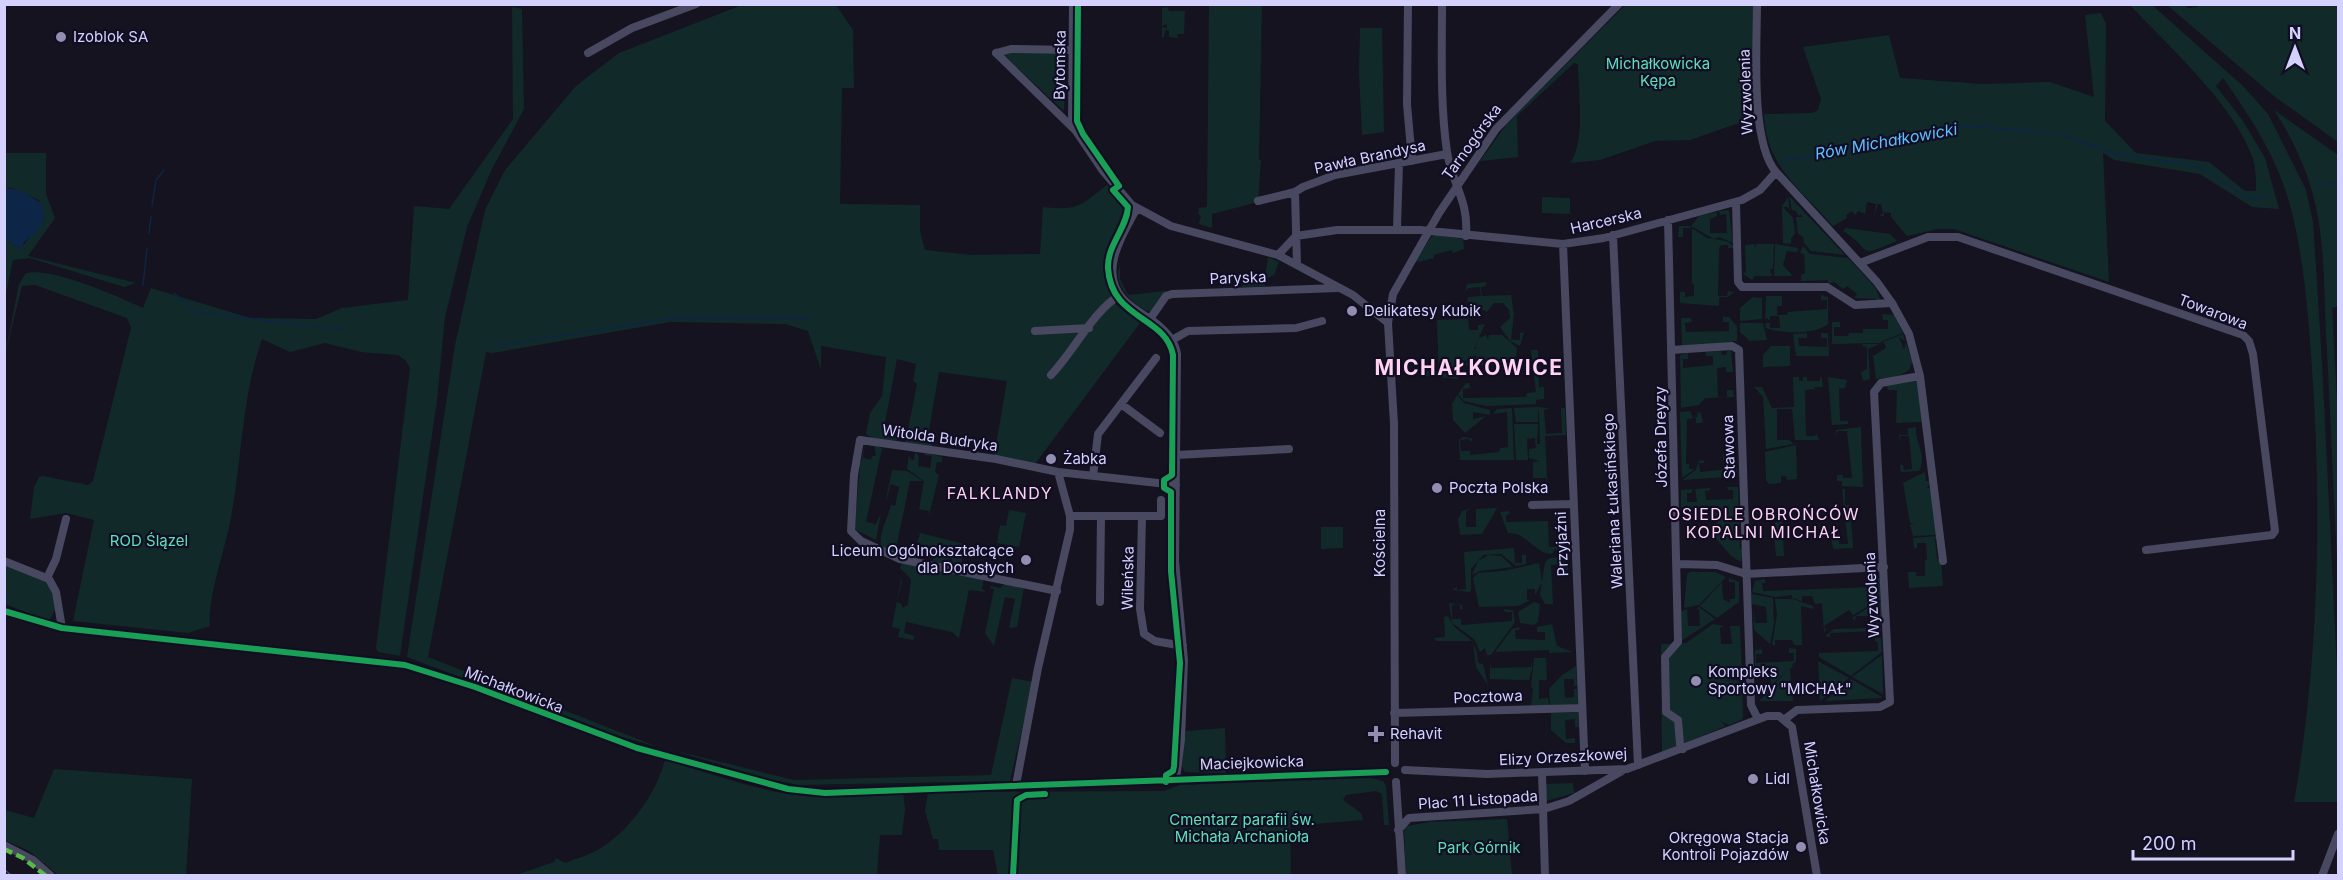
<svg xmlns="http://www.w3.org/2000/svg" width="2343" height="880" viewBox="0 0 2343 880" font-family="Inter,sans-serif">
  <style>
    .green { fill: #112a29 }
    .water { fill: #0d2546 }
    .lines { fill: none; stroke-linecap: round; stroke-linejoin: round }
    .stream { stroke: #0d2546; stroke-width: 1.5 }
    .minor { stroke: #484860; stroke-width: 8 }
    .rail-casing { stroke: #405968; stroke-width: 4 }
    .rail { stroke: #110e24; stroke-width: 1.5; stroke-dasharray: 4.5; stroke-linecap: butt }
    .quiet { stroke: #58b947; stroke-width: 4.5; stroke-dasharray: 9 4.5; stroke-linecap: butt }
    .cycleway-casing { stroke: #110e24; stroke-width: 10 }
    .cycleway { stroke: #1a9f57; stroke-width: 6 }
    .poi-dot { fill: #918eb1; stroke: #110e24; stroke-width: 2 }
    .labels { text-anchor: middle; stroke-width: 4.5; stroke-linejoin: round; paint-order: stroke }
    .poi-label { font-size: 15px; fill: #d4d1ff; stroke: #110e24; text-anchor: start }
    .park-label { font-size: 15px; fill: #5ce0b8; stroke: #110e24 }
    .street-label { font-size: 15px; fill: #d4d1ff; stroke: #110e24 }
    .water-label { font-size: 16px; font-style: italic; fill: #5fbdff; stroke: #110e24 }
    .neighbourhood-label { font-size: 16px; letter-spacing: 1.5px; fill: #ffd3f1; stroke: #110e24 }
    .district-label { font-size: 21px; font-weight: bold; letter-spacing: 1.5px; fill: #ffd3f1; stroke: #110e24 }
  </style>
  <rect width="100%" height="100%" fill="#14131f"/>
  <path class="green" d="M742,5H836L853,30L854,88H842L840,204L920,205V231L925,250L972,255L1040,254L1043,207C1078,211 1080,206 1107,185L1126,206L1107,247L1104,276L1114,303L1140,323L1035,464L994,456L1007,381L939,372L928,436L932,437V448L905,444L917,384L913,381L916,364L897,359L883,433L899,434L897,440C889,443 872,439 866,434L870,413L882,396L886,357L821,346V370L808,331L785,324L670,322L493,353L486,352L428,657L658,747L615,735L407,657L455,345L485,210L505,170L576,86L619,53Z
    M1209,5H1262L1259,160H1261L1258,202L1212,214V228L1199,224L1201,216L1198,214L1199,208L1207,207Z
    M1625,5H1753L1756,117L1690,140L1655,141L1600,160L1570,163C1586,142 1578,90 1578,64L1574,63L1517,116L1518,157L1480,161L1506,125Z
    M2152,5L2243,86L2268,114L2306,190L2313,222L2322,362L2338,690V802H2294C2319,660 2322,512 2312,368C2308,313 2304,255 2289,202C2277,157 2249,115 2223,78L2216,86L2243,121L2265,158L2279,209L2252,207L2200,174L2114,160L2103,153L2109,282L1954,229H1938L1907,236L1891,217V213L1884,212V216H1880L1883,213L1881,204H1878L1874,215L1876,204L1867,202L1865,214L1858,211L1855,215L1852,211L1846,215L1847,218L1833,226C1800,188 1766,167 1764,114L1812,113L1818,110L1821,99L1803,47L1889,35L1900,78L1982,84L2050,82L2094,97L2085,15L2101,13L2106,24L2105,121L2136,153L2209,162L2245,191H2256C2256,181 2256,169 2253,159C2235,105 2168,46 2130,5Z
    M2198,5H2338V142L2275,97L2167,5H2185L2188,8L2198,7Z
    M512,7L522,9L524,109L491,171L467,227L445,317L437,400L400,656L378,652L376,648L410,368L406,361L398,355L361,352L325,343L290,352L262,339C242,395 242,458 231,517C226,547 207,598 210,626L188,633L73,621L94,520L66,513L30,519L34,487L39,477L43,476L88,485L93,481L131,328L127,318L35,285L22,286L5,355L19,284L26,273C51,267 118,296 143,308L151,288L250,318L316,319L342,308L408,300L414,206L449,209L513,119Z
    M1167,7L1169,11H1185L1184,34H1177L1178,38L1169,37V30H1165L1164,37H1162V27L1167,28V24L1162,26V8Z
    M1360,28H1382L1384,132L1362,135L1359,73Z
    M1008,53H1066L1064,111L1002,54Z
    M2274,110L2338,155V306L2332,308L2338,418V580C2334,504 2331,427 2327,351C2321,253 2331,199 2274,110Z
    M5,153H46V194L55,218L28,256L136,283L124,287L30,258L13,260L5,298V239L18,248L23,247C25,240 39,229 44,219L39,200L11,188H5Z
    M1789,196L1845,255L1811,251L1804,243L1803,237L1798,234L1796,217H1803L1800,214L1799,217L1796,211L1792,210Z
    M1542,197L1570,198V214L1542,213Z
    M1788,197L1790,211L1788,207H1783L1793,218L1795,234L1791,238V244L1783,243L1782,206Z
    M1729,210L1733,243L1719,237L1714,239L1691,226L1699,216L1717,212V216L1710,219V233H1727L1726,214L1720,215L1719,211Z
    M1679,226H1689L1707,238L1726,241L1733,245V248H1728V245H1721L1719,248L1718,296H1727L1728,291L1734,292L1728,297H1719V306L1680,303V292H1685V297L1694,296V284H1692V228H1683V237H1678Z
    M1846,228L1890,234L1897,241C1854,259 1875,251 1843,231Z
    M1436,235L1463,239L1464,249L1453,253L1452,250L1434,255V258L1418,262L1416,261L1431,237Z
    M1754,244L1756,248V244H1774L1773,269H1770L1772,276H1755L1752,280L1742,273L1746,272L1745,245Z
    M1775,244L1798,248L1797,252L1787,251L1783,265L1793,276H1774Z
    M1803,246L1810,254L1848,258L1875,287L1880,299L1878,302L1876,299L1854,298L1857,294L1847,286L1843,289L1834,282L1828,284V280L1801,281V275L1805,273L1804,254L1800,253Z
    M1268,257L1279,262L1274,275L1265,279V286L1242,287L1246,277H1265Z
    M1120,266V279L1128,295L1166,291L1151,312C1135,308 1111,284 1120,266Z
    M1486,282V286L1481,287L1482,296L1511,295L1514,314L1511,340H1520V333L1524,332L1520,346L1510,341L1500,327L1510,318L1509,310L1503,303H1494L1487,312L1467,301L1468,297L1481,296L1480,287L1468,288L1465,292L1467,284Z
    M1821,295L1828,297V324C1814,335 1783,334 1766,328L1765,323H1770V328H1780L1779,316H1770V320L1765,318L1766,296H1782V306H1777V315H1787L1788,312L1827,309V300H1821Z
    M1753,297L1762,298V319L1740,321V308Z
    M1882,314L1894,315L1903,333L1878,343L1832,344V322H1840V327H1834V336H1848L1849,333H1863V329H1888V320H1883Z
    M1723,317H1729L1737,326V341H1732V345L1682,346L1681,318H1691L1692,322L1685,323L1686,332L1729,331V322H1723Z
    M1468,319L1469,330H1478V325L1485,324L1471,356L1458,368V379L1426,376L1425,371H1430V376L1439,375L1437,320Z
    M1740,323H1763L1767,340L1750,341L1740,332Z
    M1807,333V338H1798L1799,346L1827,347V338H1821V333H1828L1829,356H1796L1793,334Z
    M1903,334L1905,341L1899,337L1904,350L1906,342L1912,362L1909,370L1897,377L1876,379L1873,356L1886,348L1884,342L1868,349L1870,379L1863,381L1861,372L1867,369V347L1862,346L1863,344H1878Z
    M1486,335L1488,339L1489,335H1502L1517,348L1514,370L1510,368V364L1464,366L1468,361H1476V355L1470,359L1474,349H1478L1475,348L1479,338Z
    M1771,346H1790V366L1763,367V355Z
    M1531,350H1538L1539,387H1544V399L1536,400V404L1487,406L1464,401L1458,394L1466,383H1469L1470,388L1463,389V398L1526,397L1527,393L1536,392Z
    M1731,350L1733,372H1726V367L1717,368L1718,397H1727V390H1733L1734,397L1705,398L1699,405L1681,408L1680,355L1688,353V359H1683V368L1713,365V356H1706V352L1721,351L1722,355H1726L1727,351Z
    M1793,377H1799V381H1803V377H1807V381H1820V377L1822,378L1823,387H1814L1815,392L1814,389L1805,390L1806,436H1815L1816,433L1819,440H1795L1792,409H1777V440H1789L1794,444L1766,449L1763,397L1754,387H1762L1772,408L1794,407Z
    M1828,377L1847,380L1845,388L1839,389L1840,421H1848V424L1832,425Z
    M1916,381L1919,382L1921,422L1896,423L1897,390H1888L1887,386Z
    M1457,395L1464,403L1490,410V415L1473,412V419L1486,416L1465,433L1453,420L1452,404Z
    M1537,407L1549,408L1544,410L1546,434L1562,433L1561,408H1565L1566,435L1545,436L1548,499L1546,478H1533V462L1540,461L1529,458V449L1536,448L1535,438L1527,439L1528,460H1516L1514,424H1538L1537,444H1540L1539,412L1538,409V422H1516L1514,408Z
    M1512,408L1514,460H1460L1459,440L1463,437L1472,438V442L1469,439L1460,440L1461,451H1470V455L1499,452L1500,448L1508,447L1507,412L1493,414L1497,409Z
    M1690,411L1693,418L1697,417L1698,412L1701,413L1703,423H1696V418L1687,419L1686,464H1689V469H1695L1682,478L1680,412Z
    M1861,427L1863,487L1842,486V481H1837V475H1843V478H1852L1847,431H1838L1836,434V430Z
    M1916,427C1914,442 1928,454 1919,471L1901,472L1900,465H1903L1904,470L1912,469L1909,436H1900L1899,442V435H1908V428Z
    M865,443L870,444L865,445L863,458L871,460L872,456H876L874,445L882,448L866,522L876,524L881,513L876,540L852,528L855,524L860,467L857,466V463H861Z
    M1796,445L1797,479L1787,480L1786,476H1781V483L1769,484L1766,480L1765,452Z
    M915,452L919,456L918,466L930,468L932,456L924,455L926,453L942,457V462H937L935,472L939,475L929,515V511L919,509L924,481L907,469L909,455L910,459L914,460Z
    M1723,454L1736,455L1737,475L1741,476L1682,480L1696,470L1699,461L1704,460V463H1699L1700,472L1729,469V460H1723Z
    M892,470L907,471L923,481H910L895,553L881,546C879,531 888,518 891,505L895,506L899,487L891,484L885,505Z
    M1925,472L1926,481H1931L1927,488H1931L1937,535L1913,536L1910,525L1914,523H1910L1903,483Z
    M1727,487H1738L1740,548L1743,550L1741,562L1731,556L1713,535H1705L1718,534L1717,517L1697,519V515H1689L1681,507V490L1692,489V493H1687V502H1697L1695,489L1710,488V490L1705,491L1706,500L1733,499V490H1728Z
    M1842,489H1845V505H1850L1853,548L1833,549L1831,535L1839,534V544H1848Z
    M1497,508L1482,534L1460,535L1458,519L1462,511L1470,509L1466,512V527H1476V509Z
    M1009,510L1026,513L1019,547L997,543L1000,525L1006,526Z
    M1509,511V514L1506,515V522L1548,521L1549,547H1558L1557,539H1561V553L1555,549L1552,554C1535,554 1527,532 1508,533L1500,512Z
    M1785,515L1788,519L1782,520L1784,556H1776L1773,525Z
    M1321,527H1343V548L1321,549Z
    M920,533L965,544L961,565L951,566L952,559L948,558L946,564L933,561L935,547L917,544Z
    M1937,536L1935,540L1937,559H1941L1943,586L1909,588L1908,572H1916V576H1925V560H1927L1926,543H1917V548H1914L1913,538Z
    M1514,548L1515,563H1522V555H1526V564L1516,566L1501,554L1483,555L1471,569V591L1469,592L1454,590L1453,589L1457,587V590L1466,589L1464,552Z
    M1489,555L1501,556L1513,567L1480,571L1472,575L1478,561Z
    M1566,557L1568,570H1560V564L1551,565L1553,604H1545L1540,595L1545,562L1550,558Z
    M903,562L984,578L982,589L986,592L969,590L959,638L952,632L906,622L904,633L915,636L913,640L898,637L900,629L892,627L901,579L898,573L902,580L897,602L902,604V608L908,605L911,579L900,568Z
    M5,563L49,583L57,606L49,621L5,604Z
    M1539,563L1542,582L1535,595V589H1527V600H1530L1518,606L1479,607L1473,578L1478,573L1503,571Z
    M1690,572H1715L1726,577L1699,605L1684,608L1687,574Z
    M1875,574L1880,579L1881,599L1853,615L1849,610L1824,626L1826,630L1824,632L1822,603L1815,604L1812,596H1802V601L1792,598V595L1775,597L1752,592L1755,581L1765,579V583H1762L1763,591L1874,587V579H1867V575Z
    M1729,578L1739,582V602L1717,618L1700,606L1722,582L1723,599L1730,603V599H1735V582H1729Z
    M1007,582L1024,587L1017,627L1009,628L1015,599L1005,597L994,646L985,633L994,589L990,588L991,586L1000,588Z
    M1752,594L1773,598L1774,624L1770,644L1754,630L1753,606L1755,623H1767L1766,607L1752,604Z
    M1775,599H1793L1813,606L1814,609L1801,606L1802,645H1794L1792,640H1775V645L1782,646L1772,645L1777,614Z
    M1534,602L1540,604L1538,622L1534,625L1520,623L1518,612Z
    M1877,602H1881V636H1875V631L1830,633V637L1825,636L1834,629L1875,628V616H1856L1855,621L1852,618Z
    M1449,603L1462,605L1463,609H1460V604L1452,605V619H1461V625L1512,621V612H1505L1504,609L1513,610L1515,622L1491,655H1487L1485,648L1480,652L1474,639L1452,623Z
    M1699,607L1715,619L1681,641L1680,612L1687,609L1688,626H1700L1699,609H1696Z
    M1448,616C1458,640 1477,630 1478,663L1483,664L1488,685L1476,667L1473,641H1436L1434,638L1445,637L1444,617Z
    M1552,624L1557,646L1573,652L1549,653V650L1496,652L1493,655L1512,629L1519,627V630H1515L1516,639L1545,640V632H1537V627Z
    M1713,624L1724,626L1720,628L1721,644H1732L1730,626H1740L1742,678L1719,681L1742,680L1743,719L1729,725L1720,721L1726,726L1662,752L1661,644L1686,643Z
    M1875,638H1881L1882,652L1851,676L1819,657V653L1878,651V642L1875,641Z
    M1789,648L1796,649V661L1771,686L1770,670H1755V650L1762,649V654H1756V663L1794,661V653H1789Z
    M1882,655L1883,694L1852,677Z
    M1531,658L1532,669L1529,680L1490,679V683V663L1491,668L1531,667Z
    M1534,658H1546L1547,680H1539V699L1548,698L1549,705H1531L1533,688L1531,687Z
    M1818,661L1849,678L1820,701Z
    M1576,666L1577,686H1574V679H1564L1565,698L1574,697V689H1577L1578,704L1550,705L1549,689L1562,675Z
    M1791,666H1794L1790,669L1793,701H1759Z
    M1012,678L1033,682L1010,781L798,785L761,777L672,750L794,780L991,775Z
    M1851,679L1882,697V698L1825,701Z
    M1551,713H1578L1579,727H1575V719L1565,720L1566,739L1575,738V743H1566L1551,730Z
    M1225,728L1226,773L1185,772L1182,766L1186,731Z
    M665,760C711,773 758,792 805,796C837,799 870,794 903,792L905,809L902,835H880L877,875L513,876L554,862L556,858L565,863C578,858 593,854 604,846C633,826 656,793 665,760Z
    M54,769L192,779L186,875H58L29,851L5,840V810L34,818Z
    M1370,778L1383,781L1386,786L1389,825H1384L1382,794L1376,791L1346,795L1343,800L1361,813L1363,820L1290,826L1291,875L998,876L993,850H939L938,839H933L925,811L928,792L1164,791L1180,785Z
    M1573,783L1574,793L1546,801L1545,784Z
    M1507,819L1512,875H1406L1404,828L1407,826L1429,822Z"/>
  <path class="water" d="M5,188L20,190L41,203L44,219L37,232L24,242L23,247L18,248L5,239Z"/>
  <g class="lines">
    <path class="stream" d="M1781,161L1886,142L1939,129L1970,126L2061,134L2114,154L2187,164L2208,171L2246,197L2256,199L2266,195
      M2317,185L2338,182
      M152,206L156,180L164,170
      M149,233L151,217
      M143,285L147,248
      M174,293L196,312L343,330
      M494,346L673,318H810"/>
    <path class="minor" d="M1408,4L1407,104L1412,161
      M1442,4C1442,53 1440,103 1447,152C1452,184 1469,200 1466,236
      M1757,4C1757,46 1750,142 1776,172L1877,282L1892,303L1909,334L1920,376L1943,561
      M588,53L632,28L696,4
      M996,53L1076,131L1103,171L1132,205L1171,226L1278,255L1353,295L1388,323
      M996,53L1011,49L1073,50
      M1072,126L1073,4
      M1295,192L1297,265
      M1258,201L1295,192L1303,187L1335,175L1447,154
      M1736,202L1738,282L1742,287H1827L1855,305L1892,303
      M1137,208C1123,234 1098,271 1123,299C1131,308 1143,314 1153,321C1165,330 1175,340 1177,354L1175,561L1184,660L1181,740L1176,779
      M1668,220L1678,642L1665,657L1666,705V712L1678,720L1680,744L1683,749
      M1397,228L1399,164
      M1613,235L1638,765
      M1563,244L1585,771
      M1278,255L1296,236L1337,230H1420L1563,244L1604,238L1742,200L1760,190L1776,172
      M1860,263L1928,237H1958L2243,335L2249,341L2253,354L2275,531L2272,535L2146,550
      M1150,319L1166,296L1172,294L1338,288
      M1035,331L1089,328
      M1172,340L1188,331L1296,328L1322,321
      M1671,350L1732,346L1739,350L1751,705L1758,719
      M1051,375C1074,351 1093,311 1120,295
      M1121,404L1160,433
      M1176,455L1289,449
      M1093,476L1098,434L1156,358
      M1532,505L1573,504
      M1070,516H1161V500
      M1142,516L1140,609L1144,634L1155,641L1183,646
      M4,561L49,579L56,592L62,628
      M1678,564L1717,565L1746,574L1884,567
      M47,578L56,559L66,519
      M1057,591L900,559L861,541L851,531L854,475L860,440L996,459L1058,472L1176,485
      M1100,602L1101,516
      M4,611L62,628L405,665L475,687L637,748L788,789L825,793L1386,772
      M1394,713L1582,708
      M1785,719L1797,710L1880,707L1890,702L1874,392L1881,383L1920,376
      M1395,763L1394,424L1388,323L1393,294L1439,213L1496,129L1619,4
      M1405,770L1487,774L1627,769L1767,716H1779L1792,727L1817,876
      M1542,773L1545,876
      M1396,782L1402,876
      M1016,785L1038,668L1070,530V516L1058,472
      M1398,830L1409,818L1544,809L1569,801L1622,771
      M4,845L33,860L51,876
      M2322,876L2338,834"/>
    <g class="rail-casing">
      <path id="rail" d="M4,871L10,876"/>
    </g>
    <use href="#rail" class="rail"/>
    <path class="quiet" d="M4,849L23,858L46,876"/>
    <g class="cycleway-casing">
      <path id="cycleway" d="M1078,4L1077,121L1083,134L1119,186L1113,190L1128,207C1127,228 1107,245 1108,268C1111,320 1166,316 1173,355L1172,475L1164,480V488L1171,492V571L1180,663L1174,766L1173,771L1166,775V782
        M4,611L62,628L405,665L475,687L637,748L788,789L825,793L1386,772
        M1013,876L1017,800L1026,795L1045,794"/>
    </g>
    <use href="#cycleway" class="cycleway"/>
  </g>
  <g class="poi-dot">
    <circle cx="61" cy="37" r="6"/>
    <circle cx="1352" cy="311" r="6"/>
    <circle cx="1051" cy="459" r="6"/>
    <circle cx="1437" cy="488" r="6"/>
    <circle cx="1026" cy="560" r="6"/>
    <circle cx="1696" cy="681" r="6"/>
    <path d="M1373 725h6v6h6v6h-6v6h-6v-6h-6v-6h6z"/>
    <circle cx="1753" cy="779" r="6"/>
    <circle cx="1801" cy="847" r="6"/>
  </g>
  <g class="labels">
    <g class="poi-label">
      <text x="73" y="42">Izoblok SA</text>
      <text x="1364" y="316">Delikatesy Kubik</text>
      <text x="1063" y="464">Żabka</text>
      <text x="1449" y="493">Poczta Polska</text>
      <text x="1014" y="556" text-anchor="end">Liceum Ogólnokształcące<tspan x="1014" dy="17">dla Dorosłych</tspan></text>
      <text x="1708" y="677">Kompleks<tspan x="1708" dy="17">Sportowy "MICHAŁ"</tspan></text>
      <text x="1390" y="739">Rehavit</text>
      <text x="1765" y="784">Lidl</text>
      <text x="1789" y="843" text-anchor="end">Okręgowa Stacja<tspan x="1789" dy="17">Kontroli Pojazdów</tspan></text>
    </g>
    <g class="park-label">
      <text x="1658" y="69">Michałkowicka<tspan x="1658" dy="17">Kępa</tspan></text>
      <text x="149" y="546">ROD Ślązel</text>
      <text x="1242" y="825">Cmentarz parafii św.<tspan x="1242" dy="17">Michała Archanioła</tspan></text>
      <text x="1479" y="853">Park Górnik</text>
    </g>
    <g class="street-label">
      <text transform="translate(1060 65) rotate(-89)" y="5">Bytomska</text>
      <text transform="translate(1746 92) rotate(-92)" y="5">Wyzwolenia</text>
      <text transform="translate(1472 142) rotate(-54)" y="5">Tarnogórska</text>
      <text transform="translate(1370 157) rotate(-12)" y="5">Pawła Brandysa</text>
      <text transform="translate(1606 221) rotate(-13)" y="5">Harcerska</text>
      <text transform="translate(1238 278) rotate(-2)" y="5">Paryska</text>
      <text transform="translate(2213 312) rotate(21)" y="5">Towarowa</text>
      <text transform="translate(1661 437) rotate(-91)" y="5">Józefa Dreyzy</text>
      <text transform="translate(940 438) rotate(8)" y="5">Witolda Budryka</text>
      <text transform="translate(1729 447) rotate(-92)" y="5">Stawowa</text>
      <text transform="translate(1613 501) rotate(-93)" y="5">Waleriana Łukasińskiego</text>
      <text transform="translate(1380 543) rotate(-90)" y="5">Kościelna</text>
      <text transform="translate(1562 544) rotate(-92)" y="5">Przyjaźni</text>
      <text transform="translate(1128 578) rotate(-89)" y="5">Wileńska</text>
      <text transform="translate(1872 595) rotate(-93)" y="5">Wyzwolenia</text>
      <text transform="translate(514 690) rotate(21)" y="5">Michałkowicka</text>
      <text transform="translate(1488 697) rotate(-2)" y="5">Pocztowa</text>
      <text transform="translate(1563 757) rotate(-3)" y="5">Elizy Orzeszkowej</text>
      <text transform="translate(1252 763) rotate(-2)" y="5">Maciejkowicka</text>
      <text transform="translate(1817 793) rotate(81)" y="5">Michałkowicka</text>
      <text transform="translate(1478 800) rotate(-4)" y="5">Plac 11 Listopada</text>
    </g>
    <g class="water-label">
      <text transform="translate(1886 141) rotate(-10)" y="6">Rów Michałkowicki</text>
    </g>
    <g class="neighbourhood-label">
      <text x="1000" y="499">FALKLANDY</text>
      <text x="1764" y="520">OSIEDLE OBROŃCÓW<tspan x="1764" dy="18">KOPALNI MICHAŁ</tspan></text>
    </g>
    <g class="district-label">
      <text x="1469" y="375">MICHAŁKOWICE</text>
    </g>
  </g>
  <rect width="2343" height="880" fill="none" stroke="#d4d1ff" stroke-width="12"/>
  <g transform="translate(2295 48)" stroke="#110e24" stroke-width="4.5" paint-order="stroke">
  <path d="M0-4.5L10 22L0 15L-10 22Z" fill="#d4d1ff"/>
  <text y="-9" font-size="16" font-weight="bold" text-anchor="middle" fill="#d4d1ff">N</text>
  </g>
  <path d="M2133 850v9h160v-9" fill="none" stroke="#d4d1ff" stroke-width="3"/>
  <text x="2142" y="850" font-size="18" fill="#d4d1ff" stroke="#110e24" stroke-width="4.5" paint-order="stroke">200 m</text>
</svg>
